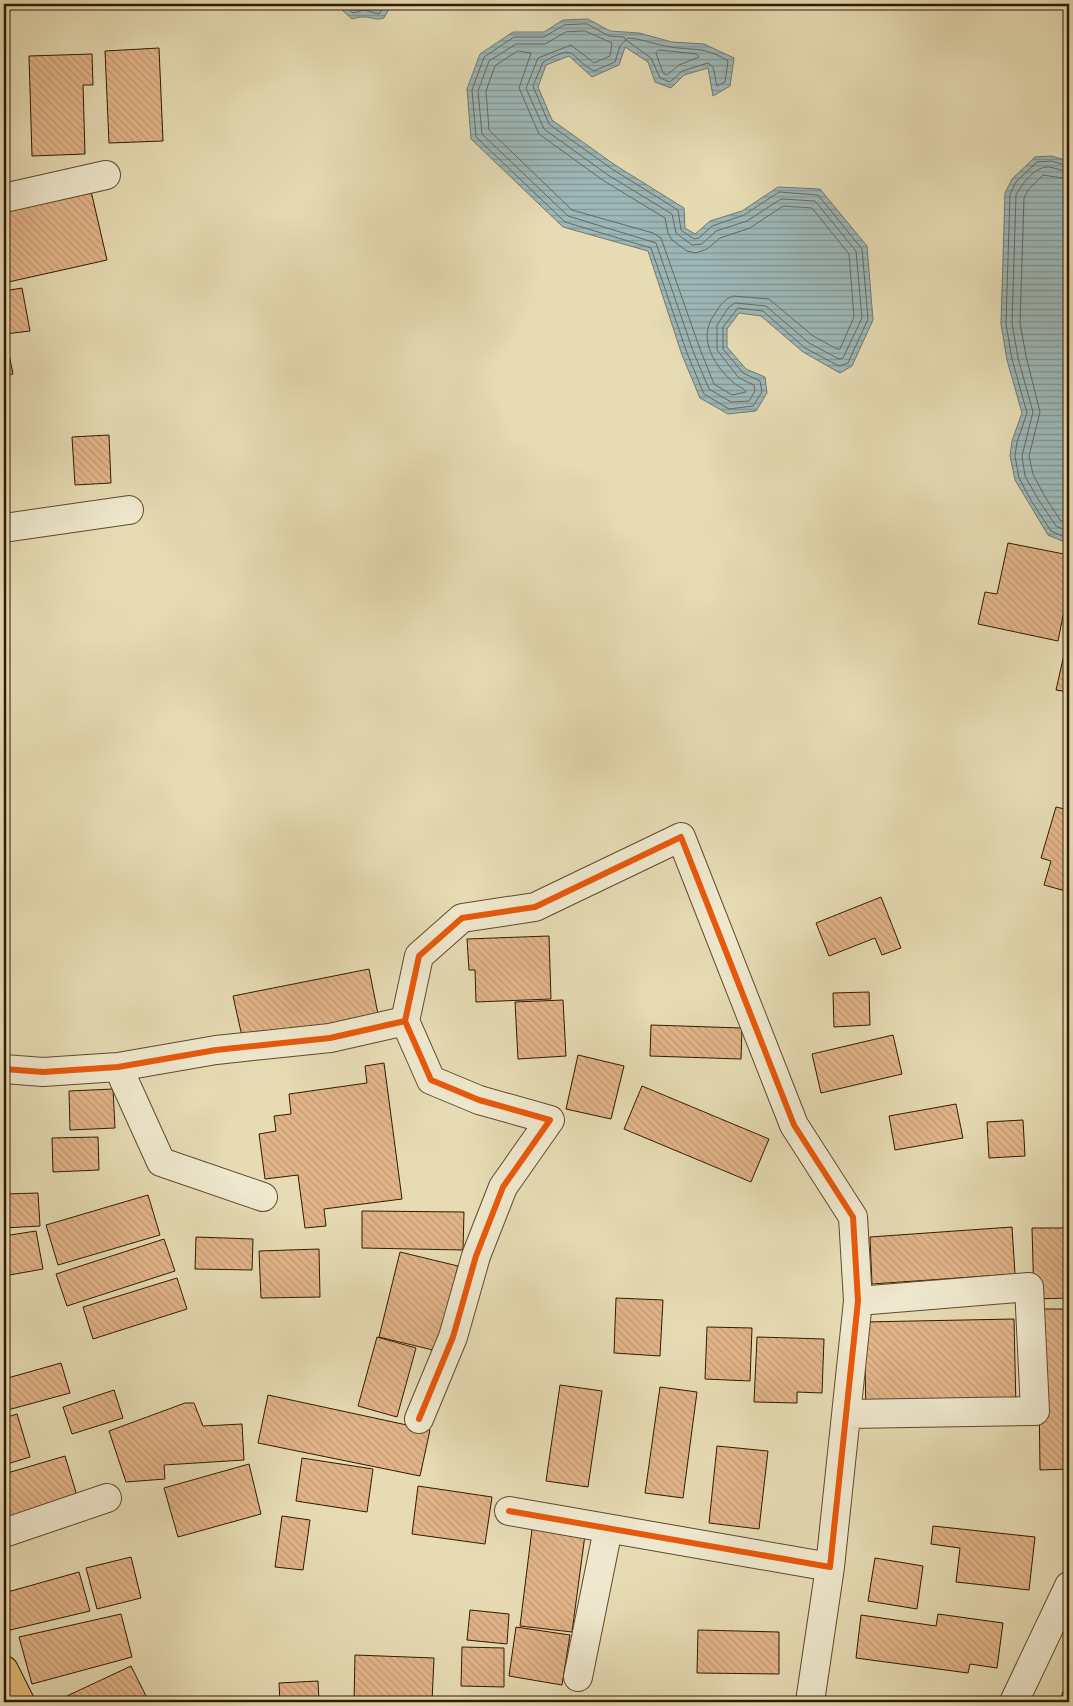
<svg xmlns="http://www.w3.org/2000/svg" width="1073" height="1706" viewBox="0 0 1073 1706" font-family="Vollkorn,serif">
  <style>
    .water { fill: url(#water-rules); stroke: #72796f }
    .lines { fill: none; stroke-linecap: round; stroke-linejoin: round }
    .shore { stroke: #68695c; stroke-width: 1 }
    .building { fill: url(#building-back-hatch); stroke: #321a00 }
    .minor-casing { stroke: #5f4a2d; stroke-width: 30 }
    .major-casing { stroke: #321a00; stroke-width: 30 }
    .minor { stroke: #efe8ce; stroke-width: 28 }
    .major { stroke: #e3be7a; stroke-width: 28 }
    .cycleway-casing { stroke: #efe8ce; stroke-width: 9 }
    .cycleway { stroke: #e8590c; stroke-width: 6 }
  </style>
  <defs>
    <pattern id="water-rules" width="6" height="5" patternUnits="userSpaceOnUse" patternTransform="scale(1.25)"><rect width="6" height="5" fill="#9db8b9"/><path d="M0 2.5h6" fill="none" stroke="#819594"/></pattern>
    <pattern id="building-back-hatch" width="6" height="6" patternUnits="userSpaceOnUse" patternTransform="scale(1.25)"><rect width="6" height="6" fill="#e2b489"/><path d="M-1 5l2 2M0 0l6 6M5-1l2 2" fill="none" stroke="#c29a74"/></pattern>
  </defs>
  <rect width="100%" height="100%" fill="#e6dbb3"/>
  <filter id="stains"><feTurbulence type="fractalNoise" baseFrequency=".004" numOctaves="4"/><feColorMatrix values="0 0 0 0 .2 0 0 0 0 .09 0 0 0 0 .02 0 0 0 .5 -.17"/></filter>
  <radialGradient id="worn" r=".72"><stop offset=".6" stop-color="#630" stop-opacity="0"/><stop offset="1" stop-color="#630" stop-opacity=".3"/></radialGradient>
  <path class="water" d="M342,4H386L390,7L384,18C373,22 369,13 352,19L343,11Z
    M588,19L610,31L639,33L672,42L704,44L734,58L730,86L713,96L708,68L684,75L671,88L655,82L648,62L625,47L619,65L592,77L569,56L546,65L538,87L552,120L615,165L684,208L685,228L695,234L710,221L742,211L778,187L820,189L867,246L873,320L852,366L840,373L803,352L761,316L739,313L727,329V347L746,369L765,377L767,393L756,411L728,414L700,398L682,355L648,251L563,227L471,139L467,89L480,54L513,32H544L563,20Z
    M1051,156L1069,161V544L1048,535L1015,480L1010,456L1012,441L1022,413L1007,360L1001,324L1005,193L1012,179L1035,157Z"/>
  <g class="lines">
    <path class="shore" d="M347,4L348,8L353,13L364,10L379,14L383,8V4
      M587,24L609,36L624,37L626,40L628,38C643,39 656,45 671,47C696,51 704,46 728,61L725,82L717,86L713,67L708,63L682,71L670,82L660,78L651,58L626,40L620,46L615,62L594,71C567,57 580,42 543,62L533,86L549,124L612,169L678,210L681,230L694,239L699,238L712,226L744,215L779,192L818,195L862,249L868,319L848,363L839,366L805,348L763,311L738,308L723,327V349L743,373L760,381L762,392L753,406L729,409L704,394L687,353L651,248L565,222L476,137L472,90L484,57L514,37H544L564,25Z
      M585,31L612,43L610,56L594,63L571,45L538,58L526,88L544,129L608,175L672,214L676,233L692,245L702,244L716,231L747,221L781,199L815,201L856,251L862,318L843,358L839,359L809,343L766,306L735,303L729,307L717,325V350L739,378L754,385L755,391L749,401L731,402L709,389L693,351L656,243L568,216L482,134L478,91L489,61L516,44H545L566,32Z
      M659,50L697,54L699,57L679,65L667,75L663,73L656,53Z
      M518,51L531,53L519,88L539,134L604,181L665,218L668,233L672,240L687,251L696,253L707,249L720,238L750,228L783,206L812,208L849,254L854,317L840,349H837L813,336L769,299L733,296C724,299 719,307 714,315C697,339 715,367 734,383C738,387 743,387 746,392L732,395L714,384L700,349L661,238L653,233L572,210L489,130L486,91L495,66Z
      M1069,166L1051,161L1037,162L1016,182L1010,194L1006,324L1012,359L1027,413L1017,442L1015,456L1019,478L1032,502L1051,531L1069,539
      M1069,172C1062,171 1056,168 1049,167C1035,166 1022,184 1016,195L1012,323L1018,358L1033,412L1022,456L1025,476L1038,499L1056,526L1069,532
      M1069,179L1043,175L1028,190L1024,198L1020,323L1026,356L1040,412L1029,456L1033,474L1044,495L1060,520L1069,524"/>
  </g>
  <path class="building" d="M159,48L163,141L109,143L105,51Z
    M92,54L93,85H83L85,154L32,156L29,56Z
    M91,191L107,260L4,283V211Z
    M22,288L30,331L5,334L13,374L4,376V291Z
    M109,435L111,483L75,485L72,437Z
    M1008,543L1069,555V586L1058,641L978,624L985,592L997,594Z
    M1065,650L1069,651V692L1056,690Z
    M1056,807L1069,810V892L1044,885L1051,861L1041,858Z
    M881,897L901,948L882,955L875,938L829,956L816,923Z
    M549,936L551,999L476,1002L475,970H469L467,939Z
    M4,940L9,984L4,985Z
    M369,969L378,1014L243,1041L233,996Z
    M869,992L870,1025L834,1027L833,993Z
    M563,1000L566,1056L518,1059L515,1002Z
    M651,1025L742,1028L741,1059L650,1056Z
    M893,1035L902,1074L821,1093L812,1054Z
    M578,1055L624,1066L611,1119L566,1109Z
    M384,1063L402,1199L324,1209L326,1226L305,1228L298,1175L265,1179L259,1134L276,1131L274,1116L291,1114L289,1094L367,1083L365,1066Z
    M642,1086L769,1139L751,1182L624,1129Z
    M113,1089L115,1128L70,1130L69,1091Z
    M956,1104L963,1138L895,1150L889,1116Z
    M1023,1120L1025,1156L989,1158L987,1122Z
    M98,1137L99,1170L53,1172L52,1138Z
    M38,1193L40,1226L4,1228V1194Z
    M148,1195L160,1235L58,1265L46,1225Z
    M362,1211L464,1212L463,1250L362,1248Z
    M1012,1227L1015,1274L872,1284L870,1237Z
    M1032,1228H1069V1298L1034,1299Z
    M36,1231L43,1269L4,1276V1236Z
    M196,1237L253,1239L252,1270L195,1269Z
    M164,1239L175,1271L67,1306L56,1274Z
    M319,1249L320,1297L261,1298L259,1251Z
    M400,1252L458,1266L437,1351L379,1337Z
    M177,1278L187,1309L93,1339L83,1307Z
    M616,1298L663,1300L660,1356L614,1353Z
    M1038,1309H1069V1469L1040,1470Z
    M1014,1319L1016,1409L866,1412L864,1322Z
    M707,1327L752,1328L750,1381L705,1379Z
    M377,1337L416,1348L397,1417L358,1406Z
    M757,1337L824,1339L822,1393L797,1392V1403L754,1402Z
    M61,1363L70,1393L4,1411V1379Z
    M560,1385L602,1391L588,1487L546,1481Z
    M660,1387L697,1392L683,1498L645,1493Z
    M114,1390L123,1418L72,1434L63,1407Z
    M268,1395L430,1430L420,1476L258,1443Z
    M185,1403H194L203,1426L242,1424L244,1460L164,1465L165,1479L126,1482L109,1431Z
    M17,1414L30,1457L4,1465V1418Z
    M717,1446L768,1451L759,1529L709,1523Z
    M65,1456L78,1499L4,1520V1474Z
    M302,1458L373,1469L367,1512L296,1501Z
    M249,1464L261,1514L178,1537L164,1488Z
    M418,1486L492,1497L485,1544L412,1534Z
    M282,1516L310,1520L303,1570L275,1567Z
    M933,1526L1035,1537L1029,1590L956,1582L960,1548L931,1544Z
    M532,1529L585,1535L572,1632L520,1626Z
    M131,1557L141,1598L97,1609L86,1568Z
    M875,1558L923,1566L917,1609L868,1601Z
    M79,1572L90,1611L6,1631L4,1622V1593Z
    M470,1610L509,1614L507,1644L467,1640Z
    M121,1614L132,1657L32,1684L19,1637Z
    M938,1614L1003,1623L997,1668L970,1664L968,1673L856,1658L861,1615L936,1626Z
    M516,1627L570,1635L562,1685L509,1676Z
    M698,1630L779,1632V1674L697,1673Z
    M462,1647L504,1648V1687L461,1686Z
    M355,1655L434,1658L432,1702H354Z
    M131,1666L149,1702H70L67,1696Z
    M1069,1679V1702H1067L1060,1699Z
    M318,1681L319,1702H280L279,1683Z"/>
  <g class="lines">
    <g class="minor-casing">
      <path id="minor" d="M4,198L106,175
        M4,528L129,510
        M405,1021L431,1080L479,1100L550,1120L503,1187L476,1256L453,1337L419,1419
        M118,1067L161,1162L263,1197
        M4,1069L43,1072L118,1067L216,1050L330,1038L405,1021L419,956L462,918L535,907L681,837L794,1125L853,1217L858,1301L830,1567L509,1511
        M848,1414L1035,1411L1029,1287L858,1301
        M4,1533L107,1498
        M578,1677L608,1529
        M810,1702L830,1567
        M1014,1702L1069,1586"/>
    </g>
    <g class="major-casing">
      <path id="major" d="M4,1670L20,1702"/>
    </g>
    <use href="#minor" class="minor"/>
    <use href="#major" class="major"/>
    <g class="cycleway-casing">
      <path id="cycleway" d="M405,1021L431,1080L479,1100L550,1120L503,1187L476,1256L453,1337L419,1419
        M4,1069L43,1072L118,1067L216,1050L330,1038L405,1021L419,956L462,918L535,907L681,837L794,1125L853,1217L858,1301L830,1567L509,1511"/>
    </g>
    <use href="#cycleway" class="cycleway"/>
  </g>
  <rect width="1073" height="1706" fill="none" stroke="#e6dbb3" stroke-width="20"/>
  <rect x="5" y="5" width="1063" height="1696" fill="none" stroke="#321a00" stroke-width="2.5"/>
  <rect x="10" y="10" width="1053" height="1686" fill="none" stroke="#321a00"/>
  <rect width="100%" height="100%" filter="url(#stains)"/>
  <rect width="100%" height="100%" fill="url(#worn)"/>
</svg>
